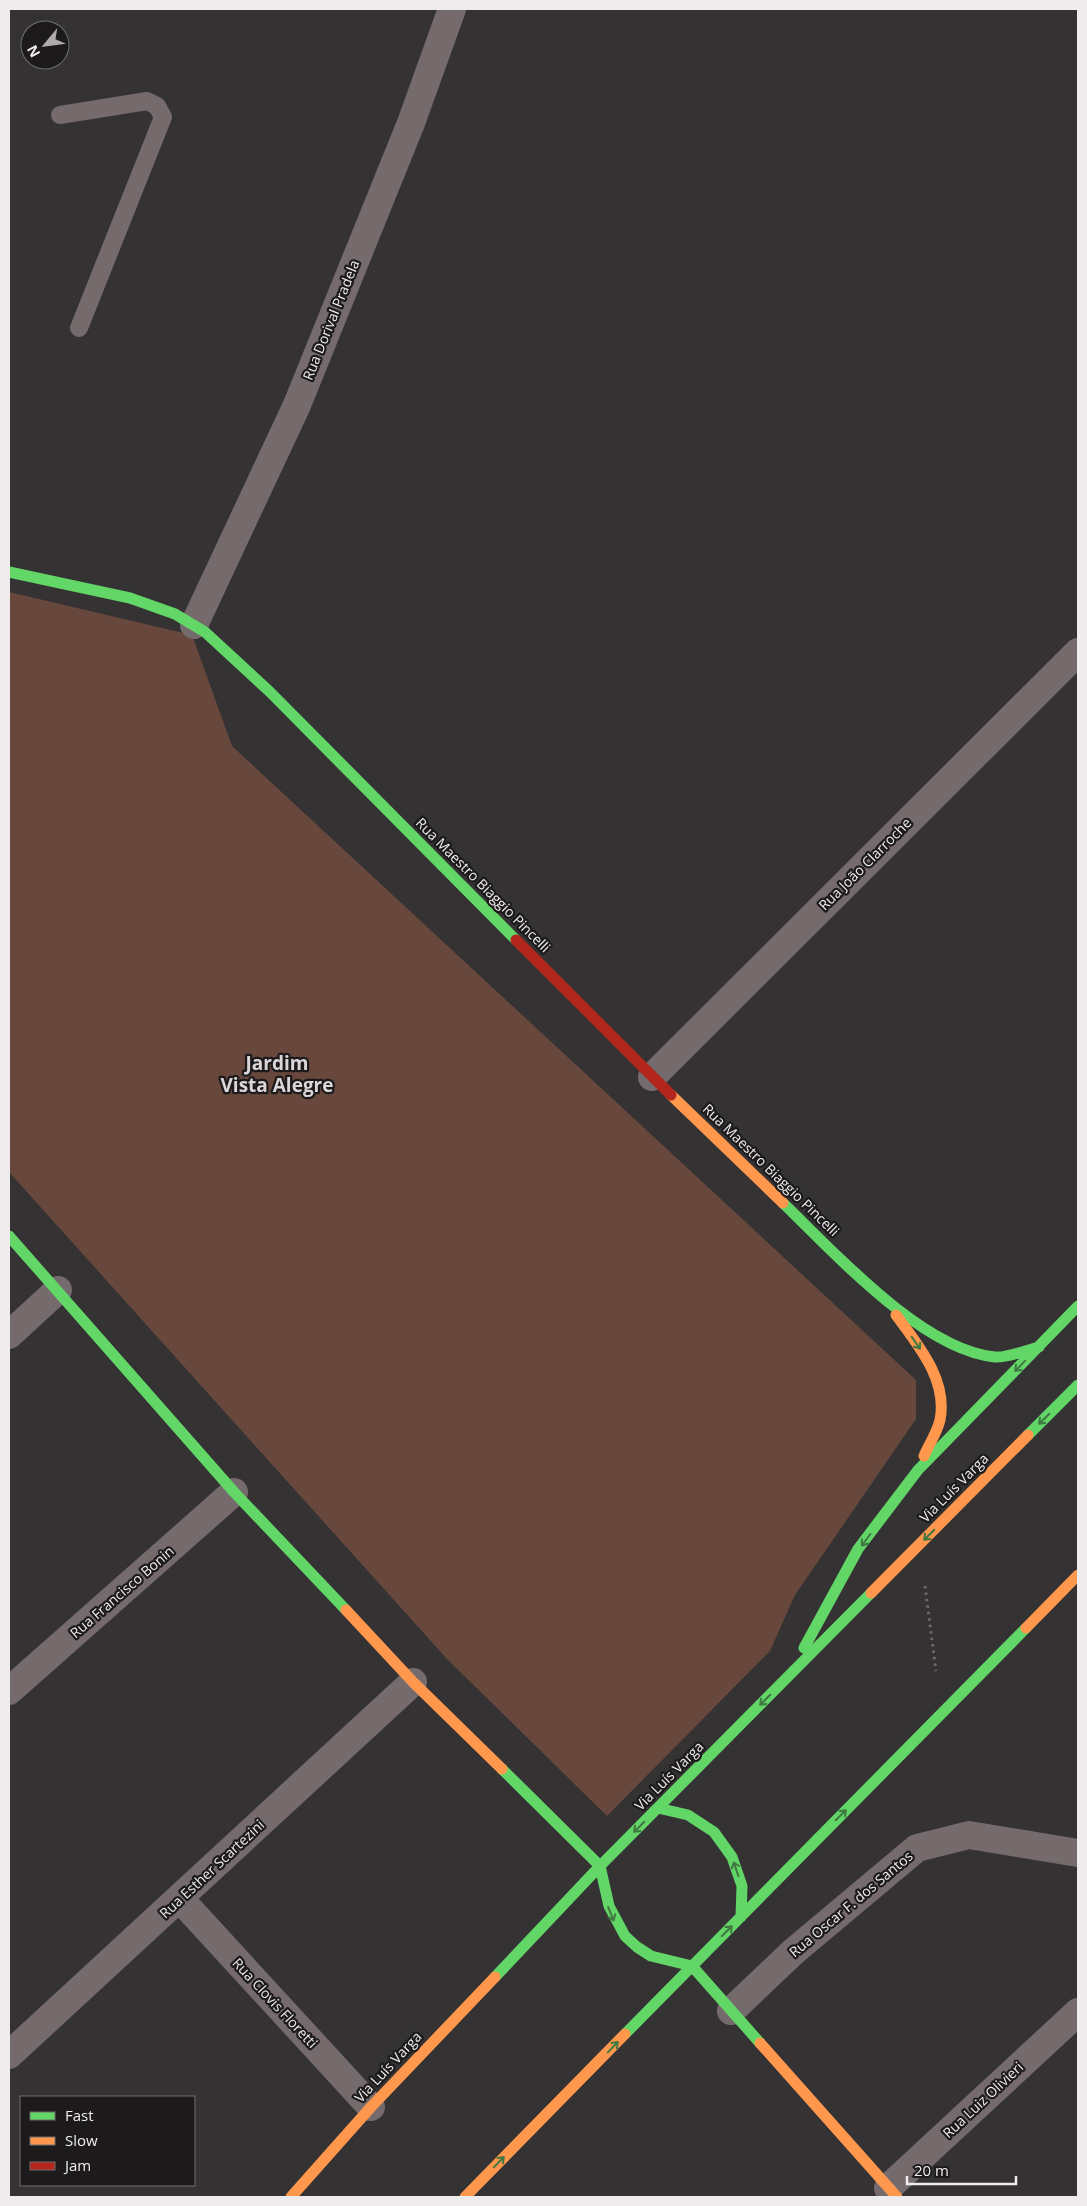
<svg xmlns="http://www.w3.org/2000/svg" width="1087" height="2206" viewBox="0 0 1087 2206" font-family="'Open Sans',sans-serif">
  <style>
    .green { fill: #68483d }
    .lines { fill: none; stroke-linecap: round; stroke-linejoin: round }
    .path { stroke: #6f6869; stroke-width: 3; stroke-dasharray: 2.5 4; stroke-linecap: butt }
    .lane { stroke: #756a6c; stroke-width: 18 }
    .street { stroke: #756a6c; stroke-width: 28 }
    .fast { stroke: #63d668; stroke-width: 11 }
    .slow { stroke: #ff974d; stroke-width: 11 }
    .jam { stroke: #b3261e; stroke-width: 11 }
    .oneway { stroke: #407842 }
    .labels { text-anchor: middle; stroke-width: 4.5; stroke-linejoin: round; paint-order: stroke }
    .street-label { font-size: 14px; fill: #efecee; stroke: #1c1a1b }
    .district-label { font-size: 19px; font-weight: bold; fill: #dcd6da; stroke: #1c1a1b }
  </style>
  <rect width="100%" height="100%" fill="#343233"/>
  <path class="green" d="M9,592L192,635L232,746L916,1380V1419L795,1595L770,1651L607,1816L447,1659L9,1172Z"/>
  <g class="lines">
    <path class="path" d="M925,1586L936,1671"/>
    <path class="lane" d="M60,115L147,101L157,106L163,117L79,328"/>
    <path class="street" d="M194,625L297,405L411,123L452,9
      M652,1077L1078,652
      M9,1335L58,1290
      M9,1691L234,1492
      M180,1899L371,2107
      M731,2011L793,1952L917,1848L969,1835L1078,1853
      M9,2055L413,1682
      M888,2188L1078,2012"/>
    <path class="fast" d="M9,572L130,598L175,614L205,632L269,691L516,940
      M783,1203C834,1252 922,1350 995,1357C1008,1358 1026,1350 1039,1347
      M9,1236L234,1492L346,1610
      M1028,1435L1078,1385
      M804,1648L858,1549L918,1470L1078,1306
      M502,1769L600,1866L609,1906L625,1936L637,1947L651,1956L692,1966L760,2043
      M658,1808L688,1815L714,1832L732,1857L742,1886L741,1917
      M495,1977L600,1866L871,1593
      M625,2034L1026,1628"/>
    <path class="slow" d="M671,1095L783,1203
      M896,1315C918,1345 948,1380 940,1420C937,1433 929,1444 924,1456
      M871,1593L1028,1435
      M346,1610L413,1682L502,1769
      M1026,1628L1078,1575
      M760,2043L897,2197
      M291,2197L371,2107L495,1977
      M465,2197L625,2034"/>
    <path class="jam" d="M516,940L671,1095"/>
  </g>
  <defs><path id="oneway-shaft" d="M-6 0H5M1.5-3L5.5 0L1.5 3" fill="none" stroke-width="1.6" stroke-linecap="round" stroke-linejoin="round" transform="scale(1.25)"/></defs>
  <g class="oneway">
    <use href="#oneway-shaft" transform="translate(916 1343) rotate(55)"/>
    <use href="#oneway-shaft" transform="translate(1020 1366) rotate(134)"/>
    <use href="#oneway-shaft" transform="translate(1044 1419) rotate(135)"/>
    <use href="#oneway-shaft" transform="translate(929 1535) rotate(135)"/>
    <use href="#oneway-shaft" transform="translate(866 1540) rotate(127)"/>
    <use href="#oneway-shaft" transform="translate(765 1700) rotate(135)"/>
    <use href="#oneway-shaft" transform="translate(841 1815) rotate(-45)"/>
    <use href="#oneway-shaft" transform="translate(639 1827) rotate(135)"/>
    <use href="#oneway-shaft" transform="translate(736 1869) rotate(-109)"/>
    <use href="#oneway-shaft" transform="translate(611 1914) rotate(68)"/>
    <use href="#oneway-shaft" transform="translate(727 1931) rotate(-45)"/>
    <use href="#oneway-shaft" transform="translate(613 2047) rotate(-46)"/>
    <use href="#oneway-shaft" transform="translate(499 2162) rotate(-46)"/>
  </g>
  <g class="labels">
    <g class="street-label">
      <text transform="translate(331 320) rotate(-68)" y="5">Rua Dorival Pradela</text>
      <text transform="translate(865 864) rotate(-45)" y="5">Rua João Clarroche</text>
      <text transform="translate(483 885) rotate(45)" y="5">Rua Maestro Biaggio Pincelli</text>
      <text transform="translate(771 1170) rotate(44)" y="5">Rua Maestro Biaggio Pincelli</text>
      <text transform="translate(954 1488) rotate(-45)" y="5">Via Luís Varga</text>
      <text transform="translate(122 1592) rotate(-41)" y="5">Rua Francisco Bonin</text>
      <text transform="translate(669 1776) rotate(-45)" y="5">Via Luís Varga</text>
      <text transform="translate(212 1869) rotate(-43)" y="5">Rua Esther Scartezini</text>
      <text transform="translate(851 1904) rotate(-40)" y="5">Rua Oscar F. dos Santos</text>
      <text transform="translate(275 2003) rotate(47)" y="5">Rua Clovis Floretti</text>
      <text transform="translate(388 2067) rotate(-47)" y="5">Via Luís Varga</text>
      <text transform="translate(983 2100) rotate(-43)" y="5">Rua Luiz Olivieri</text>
    </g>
    <g class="district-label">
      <text x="277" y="1070">Jardim<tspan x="277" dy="22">Vista Alegre</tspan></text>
    </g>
  </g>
  <rect width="1087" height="2206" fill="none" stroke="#efecee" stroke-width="20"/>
  <rect x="20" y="2096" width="175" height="90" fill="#1c1a1b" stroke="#706e6f"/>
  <rect x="30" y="2112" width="25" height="8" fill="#63d668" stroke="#706e6f"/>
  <text x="65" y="2121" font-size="15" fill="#efecee">Fast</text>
  <rect x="30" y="2137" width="25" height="8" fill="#ff974d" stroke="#706e6f"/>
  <text x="65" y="2146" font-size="15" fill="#efecee">Slow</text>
  <rect x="30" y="2162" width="25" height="8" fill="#b3261e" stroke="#706e6f"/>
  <text x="65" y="2171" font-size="15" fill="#efecee">Jam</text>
  <g transform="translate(45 45) rotate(241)"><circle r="24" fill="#1c1a1b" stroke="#706e6f"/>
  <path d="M0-4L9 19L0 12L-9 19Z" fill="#aeabad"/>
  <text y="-8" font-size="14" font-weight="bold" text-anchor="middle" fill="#efecee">N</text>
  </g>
  <path d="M907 2176v8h109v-8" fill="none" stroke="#efecee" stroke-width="2.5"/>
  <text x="914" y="2176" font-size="15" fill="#efecee" stroke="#1c1a1b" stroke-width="4" paint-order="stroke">20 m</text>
</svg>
